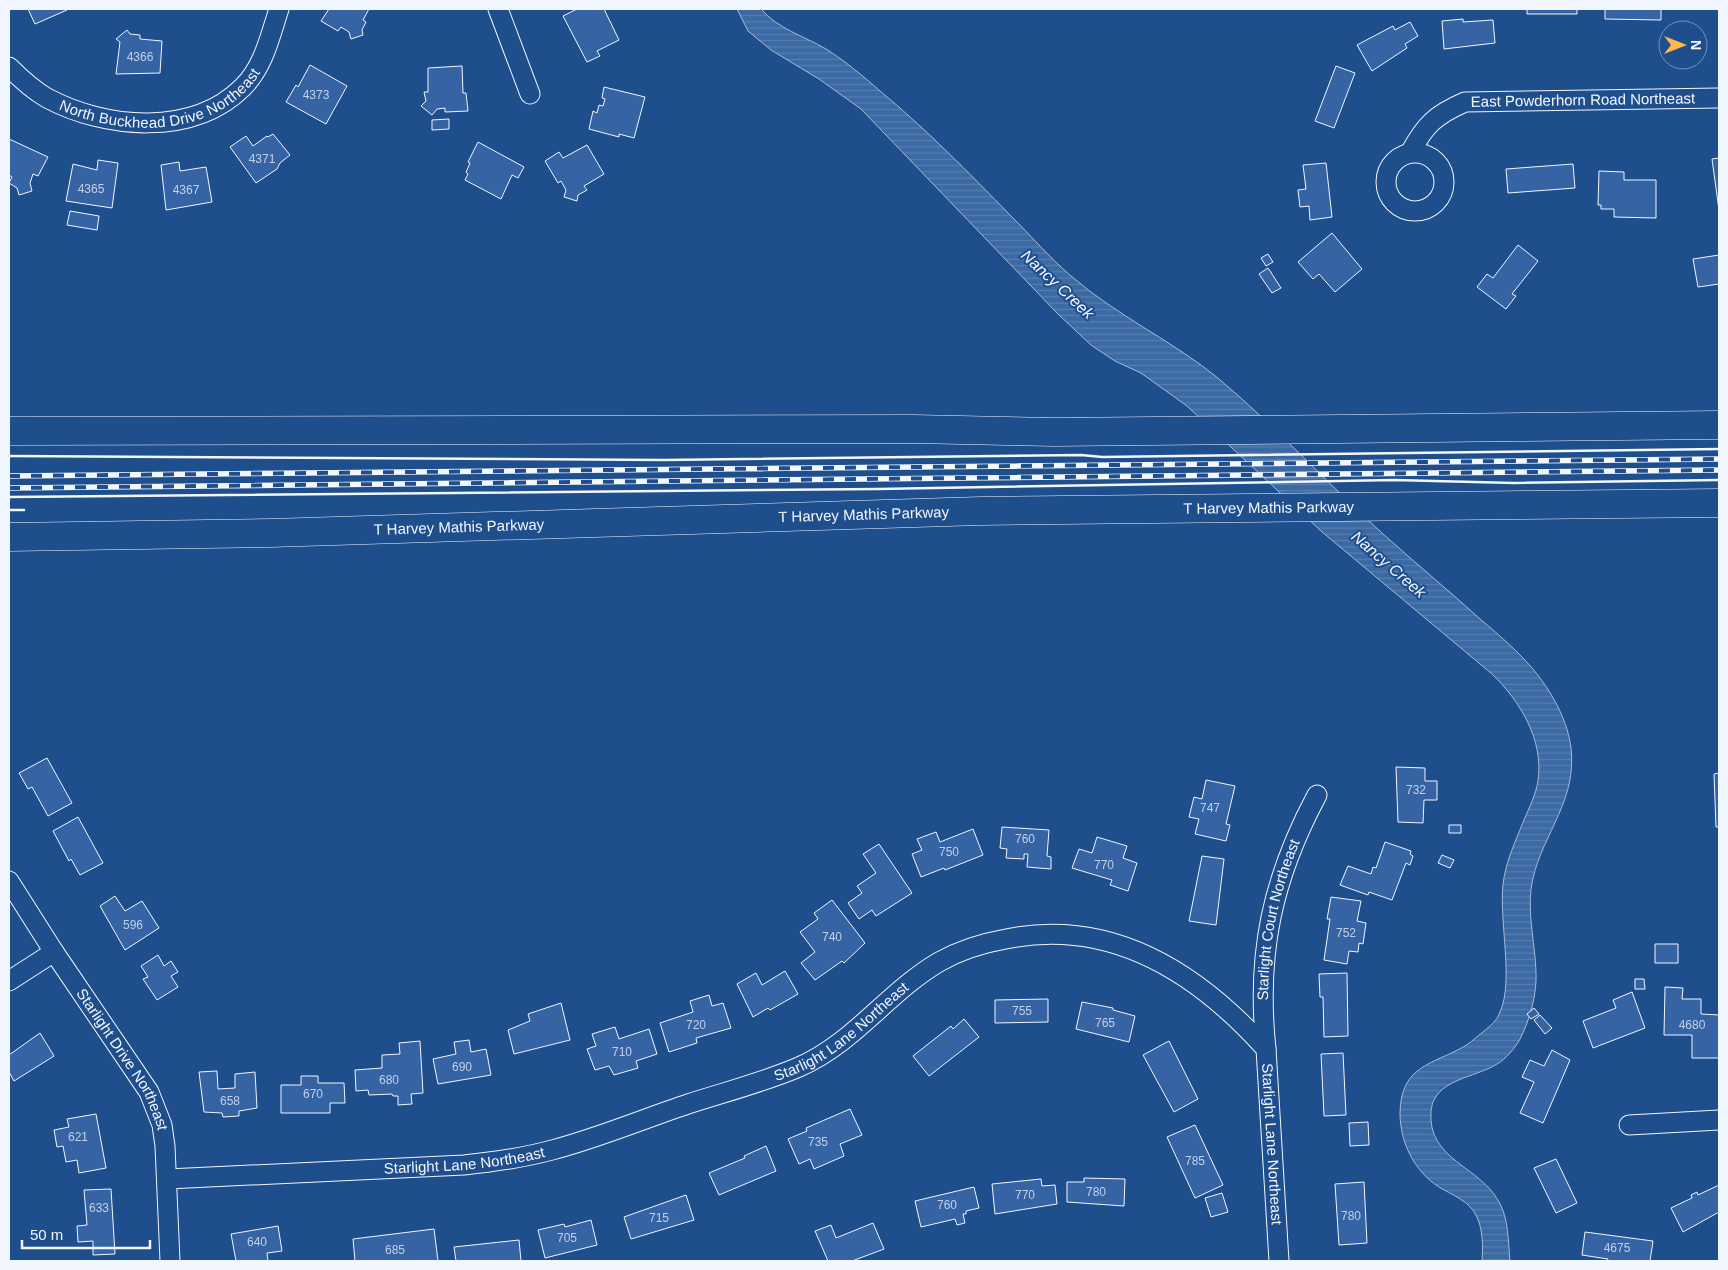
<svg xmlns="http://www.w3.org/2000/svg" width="1728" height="1270" viewBox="0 0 1728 1270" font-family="Helvetica,sans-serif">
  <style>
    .water { fill: url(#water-rules); stroke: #a8bbd7 }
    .building { fill: #3563a3; stroke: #f2f6ff }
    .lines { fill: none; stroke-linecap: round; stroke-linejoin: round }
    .minor-casing { stroke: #f2f6ff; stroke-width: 21 }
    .highway-casing { stroke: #f2f6ff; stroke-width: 29 }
    .minor { stroke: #1f4e8c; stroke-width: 19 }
    .highway { stroke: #1f4e8c; stroke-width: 28 }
    .rail-casing { stroke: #f2f6ff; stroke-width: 5.5 }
    .rail { stroke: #1f4e8c; stroke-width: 4; stroke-dasharray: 11; stroke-linecap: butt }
    .wall { stroke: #f2f6ff; stroke-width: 2.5 }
    .labels { text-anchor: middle; stroke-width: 4; stroke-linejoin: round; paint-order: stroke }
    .number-label { font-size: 12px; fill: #c3d1e8 }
    .street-label { font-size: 15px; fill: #f2f6ff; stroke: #1f4e8c }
    .water-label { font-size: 16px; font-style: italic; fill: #f2f6ff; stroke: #1f4e8c }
  </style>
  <defs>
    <pattern id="water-rules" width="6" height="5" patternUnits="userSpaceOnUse" patternTransform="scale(1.25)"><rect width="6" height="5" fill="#3b69a3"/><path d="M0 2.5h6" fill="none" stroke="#587fb1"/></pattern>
  </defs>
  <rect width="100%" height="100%" fill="#1f4e8c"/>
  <path class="water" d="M737,9H761C778,29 804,36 826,49C845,61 863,76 880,91C927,130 968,172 1011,216C1031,236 1050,258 1071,276C1117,316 1173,341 1219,379C1276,427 1327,483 1382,533C1414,562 1447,589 1479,618C1501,637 1523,655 1540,678C1555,698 1568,723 1571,748C1577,800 1544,832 1533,878C1525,912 1537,947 1536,981C1535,1001 1529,1021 1520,1039C1515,1048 1506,1059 1497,1064C1475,1078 1434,1079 1431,1111C1427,1160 1480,1166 1499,1202C1509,1219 1508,1242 1510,1261H1482C1483,1247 1483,1230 1477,1217C1470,1201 1452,1195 1439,1187C1414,1171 1400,1142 1400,1113C1401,1065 1432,1065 1465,1046C1472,1042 1477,1036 1483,1032C1490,1026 1497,1021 1500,1012C1514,981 1499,921 1503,885C1505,863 1516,840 1524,820C1529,808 1536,794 1538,781C1544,740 1520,701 1492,674L1321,531L1187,406L1141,373L1115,361L1091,345L1058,314L861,109L819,79L771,50L748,31Z"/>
  <path class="building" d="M28,9H66L67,10L35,24Z
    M329,9H369L363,20L366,22L362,30L363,35L351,39L349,32L341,27L338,31L321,21Z
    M577,9H604L619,40L597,51L600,56L587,62L563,16Z
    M1527,9H1577V14H1527Z
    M1605,9H1661V20L1605,19Z
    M1463,19V22L1493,20L1495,43L1444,49L1442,21Z
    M1410,22L1418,36L1405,44L1407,48L1372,71L1357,45L1393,26L1395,30Z
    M127,30L130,34L140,35V39L162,41L160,73L116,74L120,42L116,39Z
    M310,65L347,86L326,124L286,102L296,85L298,87Z
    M462,66L463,93H466L468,111L445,112V108L437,109L432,115L421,106L426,101L424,92H428V68Z
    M1336,66L1355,73L1334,128L1315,121Z
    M604,87L645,97L634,138L619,134V137L589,129L593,111L597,113L599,105L603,106L605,99L602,98Z
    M449,119V129L432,130V120Z
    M273,134L290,155L280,163L277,169L256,183L230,147L246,136L253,146L267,136L268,137Z
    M9,139L48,157L38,176L33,174L30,183L32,191L19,195L17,188L9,183L12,177L9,175Z
    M478,142L524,167L518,178L512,175L501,199L465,180L468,174L466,172L470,163L468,162Z
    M587,145L604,174L584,186L587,190L578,195L577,201L564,197L566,190L561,181L558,183L545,161L559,152L563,158Z
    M1719,158V210L1712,159Z
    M98,160L118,163L112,208L66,201L73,164L97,170Z
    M179,162L180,171L206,167L212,202L166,210L161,165Z
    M1326,163L1332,217L1310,220L1309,206L1300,207L1298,190L1306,189L1303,165Z
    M1573,164L1575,188L1508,193L1506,169Z
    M1599,171L1624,172V180H1656V218L1614,217V209H1601V205H1598Z
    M70,211L99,216L97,230L67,225Z
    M1332,233L1362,269L1335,292L1319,274L1313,279L1298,262Z
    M1518,245L1538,261L1512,294L1516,296L1506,309L1477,287L1487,274L1493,278Z
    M1268,254L1273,262L1266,266L1261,258Z
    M1719,255V284L1698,287L1693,259Z
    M1268,268L1281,288L1272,293L1259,274Z
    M47,758L72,803L48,816L32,787L28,789L19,773Z
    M1396,767L1425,768V781H1437V800H1424L1423,823L1398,822Z
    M1719,773V827H1716L1714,774Z
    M1206,780L1235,786L1226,824L1230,825L1226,841L1195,834L1199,819L1189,817L1194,797L1202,799Z
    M78,817L103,863L80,875L71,859L69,861L53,831Z
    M1449,825H1461V833H1449Z
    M1002,827L1049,830L1047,856L1051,857V869L1027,867L1028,854H1024V859L1006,858L1007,849L1000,848Z
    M973,829L983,855L945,870L944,868L921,877L912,854L922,850L917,839L936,832L940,842Z
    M1097,837L1127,846L1123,858L1137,863L1128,891L1110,885L1112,880L1072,868L1079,849L1092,853Z
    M1385,842L1411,851L1410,854L1413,856L1410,865L1406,863L1392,900L1369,892L1368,895L1340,885L1348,866L1371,874L1373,867L1376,868Z
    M879,844L912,893L876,916L872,910L859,919L848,903L862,893L857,886L876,873L863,854Z
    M1442,855L1454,860L1450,868L1438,863Z
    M1202,856L1224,859L1216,925L1189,921Z
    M115,896L125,911L142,901L159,928L125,950L100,906Z
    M1331,897L1361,901L1357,921L1366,923L1363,944L1359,943L1358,952L1349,951L1347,964L1324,960L1330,919H1327Z
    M832,900L865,943L844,963L842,961L815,980L801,963L815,952L800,932L818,919L814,913Z
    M1655,944H1678V963H1655Z
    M158,955L164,966L171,961L178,972L171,976L178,987L157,1000L143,979L148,977L141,966Z
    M785,971L798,994L770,1010L768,1008L753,1017L737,984L756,973L762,985Z
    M1347,973L1348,1036L1324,1037L1323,997H1320L1319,974Z
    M1635,979H1644L1645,989H1635Z
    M1665,987L1683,988L1682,999H1701V1014L1719,1015V1058H1692V1035H1664Z
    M1632,992L1645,1028L1593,1048L1583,1021L1616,1008L1613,1000Z
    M709,995L712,1006L723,1003L731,1028L696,1038L697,1043L669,1052L660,1023L693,1012L690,1001Z
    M1048,999V1022L995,1023V1000Z
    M1082,1002L1113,1008V1010L1135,1016L1129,1042L1076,1029Z
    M561,1003L570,1040L514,1054L508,1030L530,1021L528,1014Z
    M1534,1008L1539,1014L1531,1019L1527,1014Z
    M1540,1015L1552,1028L1545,1034L1534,1020Z
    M964,1019L979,1037L929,1076L913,1056L951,1026L953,1029Z
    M615,1027L619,1039L649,1029L657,1054L636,1061L638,1068L614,1075L609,1066L595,1070L587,1049L596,1046L592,1034Z
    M40,1033L54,1056L14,1081L9,1072V1055Z
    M469,1040L471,1052L486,1049L491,1075L438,1084L433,1059L456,1054L454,1042Z
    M420,1041L423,1093L411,1094L412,1104L398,1105V1096H393L392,1094L369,1095L368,1090L356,1091L355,1070L382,1068V1055L400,1054L399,1043Z
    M1169,1041L1198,1099L1174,1112L1143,1055Z
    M1552,1050L1570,1060L1543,1123L1520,1113L1534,1082L1522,1077L1530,1060L1544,1066Z
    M1343,1053L1346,1115L1324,1116L1321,1054Z
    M217,1071L218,1089L235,1088V1074L255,1072L257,1108L239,1111V1116L223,1117L222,1113L204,1112L199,1072Z
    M301,1076H318V1083H344L345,1103H330V1113H281V1085H301Z
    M850,1109L862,1135L840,1144L844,1156L814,1169L810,1159L799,1164L788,1139L807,1131L806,1128Z
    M96,1114L106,1168L79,1173L77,1160L66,1162L63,1146L57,1147L54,1130L69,1127L67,1119Z
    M1368,1122L1369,1145L1350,1146L1349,1123Z
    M1195,1125L1223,1185L1195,1198L1167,1137Z
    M766,1146L776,1171L719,1195L709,1173L745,1158L744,1156Z
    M1556,1159L1577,1203L1556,1213L1534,1168Z
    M1084,1178L1125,1179L1124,1206L1067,1202V1182H1084Z
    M1041,1179L1042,1186L1055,1185L1057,1204L995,1214L992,1184Z
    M1364,1182L1367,1243L1339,1245L1335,1184Z
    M1719,1185V1212L1683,1232L1671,1208L1692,1198L1691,1195L1697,1192L1698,1195Z
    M974,1187L979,1208L966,1211V1214H963L965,1223L957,1225L955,1219L921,1227L915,1201Z
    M111,1189L115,1254L93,1255V1241L78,1242L77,1226L87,1225L84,1190Z
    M1222,1193L1228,1212L1211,1217L1205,1198Z
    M686,1195L694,1220L631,1239L624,1217Z
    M591,1220L597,1245L545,1258L538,1230L564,1224L565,1227Z
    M873,1223L884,1249L852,1261H828L815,1231L831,1225L836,1238Z
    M278,1226L282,1251L267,1253L268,1261H236L231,1234Z
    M434,1229L438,1261H355L353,1239Z
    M1585,1232L1653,1241L1650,1261H1607L1608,1259L1582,1255Z
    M519,1240L521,1261H456L454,1247Z"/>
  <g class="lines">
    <g class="minor-casing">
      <g id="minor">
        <path d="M498,9L530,94"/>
        <path id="s1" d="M9,67C20,78 33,90 47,98C105,129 193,137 243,87C264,66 270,36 279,9"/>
        <path id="s2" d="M1410,153C1425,125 1435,115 1465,102L1719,98"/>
        <circle cx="1415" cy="182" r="29"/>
        <path id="s3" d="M9,881L54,952L149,1092L162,1125L165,1146L170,1261"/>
        <path d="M9,981L54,952"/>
        <path id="s4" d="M1266,1049C1256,954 1272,879 1317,795"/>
        <path d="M1629,1125L1719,1120"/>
        <path id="s5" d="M167,1179L464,1165C493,1162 523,1158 552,1150C598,1138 643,1119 688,1104C725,1092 764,1082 799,1067C854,1043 888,992 939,962C960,950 983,943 1006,939C1112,917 1198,973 1266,1049L1279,1261"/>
      </g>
    </g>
    <g class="highway-casing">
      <g id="highway">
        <path d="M9,431L914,429L1055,432L1719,425"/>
        <path id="s6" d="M9,537L271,533L981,511L1719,503"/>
      </g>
    </g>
    <use href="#minor" class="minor"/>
    <use href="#highway" class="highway"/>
    <g class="rail-casing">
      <path id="rail" d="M9,476L1719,459
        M9,488L1719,470"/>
    </g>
    <use href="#rail" class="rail"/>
    <path class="wall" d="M9,456L664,460L1081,455L1102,457L1719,449
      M9,497L878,489L1394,480L1514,483L1719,480
      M9,510H24"/>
  </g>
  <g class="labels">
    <g class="number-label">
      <text x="140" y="61">4366</text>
      <text x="316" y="99">4373</text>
      <text x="262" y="163">4371</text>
      <text x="91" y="193">4365</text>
      <text x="186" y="194">4367</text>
      <text x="1416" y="794">732</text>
      <text x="1210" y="812">747</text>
      <text x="1025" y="843">760</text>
      <text x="949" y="856">750</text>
      <text x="1104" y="869">770</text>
      <text x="133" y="929">596</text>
      <text x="1346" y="937">752</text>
      <text x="832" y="941">740</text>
      <text x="1022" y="1015">755</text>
      <text x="1105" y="1027">765</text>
      <text x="696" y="1029">720</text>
      <text x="1692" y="1029">4680</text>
      <text x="622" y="1056">710</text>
      <text x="462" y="1071">690</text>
      <text x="389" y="1084">680</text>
      <text x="313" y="1098">670</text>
      <text x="230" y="1105">658</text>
      <text x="78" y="1141">621</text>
      <text x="818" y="1146">735</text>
      <text x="1195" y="1165">785</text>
      <text x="1096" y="1196">780</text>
      <text x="1025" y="1199">770</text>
      <text x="947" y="1209">760</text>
      <text x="99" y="1212">633</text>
      <text x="1351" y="1220">780</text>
      <text x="659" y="1222">715</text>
      <text x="567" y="1242">705</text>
      <text x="257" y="1246">640</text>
      <text x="1617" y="1252">4675</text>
      <text x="395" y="1254">685</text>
    </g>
    <g class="street-label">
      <text dy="5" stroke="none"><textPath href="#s1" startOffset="172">North Buckhead Drive Northeast</textPath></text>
      <text dy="5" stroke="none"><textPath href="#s2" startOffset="195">East Powderhorn Road Northeast</textPath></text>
      <text dy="5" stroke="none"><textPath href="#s6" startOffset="1260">T Harvey Mathis Parkway</textPath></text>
      <text dy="5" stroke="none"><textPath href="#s6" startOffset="855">T Harvey Mathis Parkway</textPath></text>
      <text dy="5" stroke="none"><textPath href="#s6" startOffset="450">T Harvey Mathis Parkway</textPath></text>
      <text dy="5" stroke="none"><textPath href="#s4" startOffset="131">Starlight Court Northeast</textPath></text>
      <text dy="5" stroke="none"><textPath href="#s5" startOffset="702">Starlight Lane Northeast</textPath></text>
      <text dy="5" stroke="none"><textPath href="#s3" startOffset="212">Starlight Drive Northeast</textPath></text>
      <text dy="5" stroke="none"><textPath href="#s5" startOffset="1286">Starlight Lane Northeast</textPath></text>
      <text dy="5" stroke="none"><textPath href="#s5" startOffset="298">Starlight Lane Northeast</textPath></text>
    </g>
    <g class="water-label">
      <text transform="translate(1058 284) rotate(43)" y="6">Nancy Creek</text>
      <text transform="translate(1389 564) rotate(41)" y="6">Nancy Creek</text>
    </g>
  </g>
  <rect width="1728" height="1270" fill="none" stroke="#f2f6ff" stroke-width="20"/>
  <g transform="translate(1683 45) rotate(90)"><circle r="24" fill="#1f4e8c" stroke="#7391ba"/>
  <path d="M0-4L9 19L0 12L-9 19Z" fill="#ffb74d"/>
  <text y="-8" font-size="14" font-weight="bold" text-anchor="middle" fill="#f2f6ff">N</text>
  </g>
  <path d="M22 1240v8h128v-8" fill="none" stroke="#f2f6ff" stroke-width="2.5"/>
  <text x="30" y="1240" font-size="15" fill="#f2f6ff" stroke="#1f4e8c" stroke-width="4" paint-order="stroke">50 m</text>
</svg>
